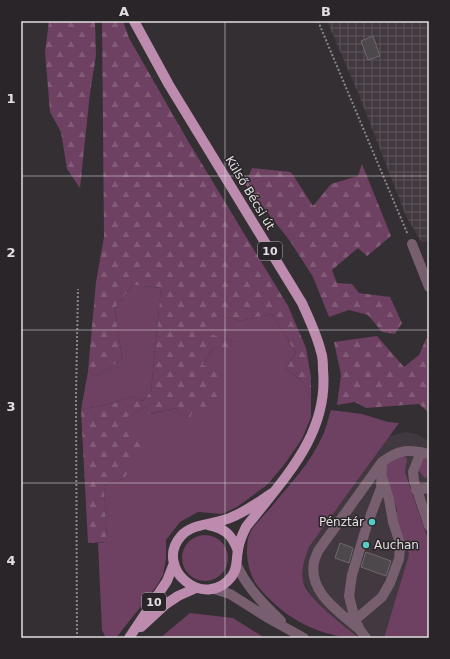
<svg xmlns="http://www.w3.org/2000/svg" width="450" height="659" viewBox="0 0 450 659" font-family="'DejaVu Sans',sans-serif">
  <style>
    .built { fill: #42383f }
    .industrial { fill: url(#industrial-grid) }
    .green { fill: #6e4061 }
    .forest { fill: url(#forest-firs) }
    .building { fill: #4d484b; stroke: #6f696d }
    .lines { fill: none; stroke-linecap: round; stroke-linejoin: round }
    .path { stroke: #8b8789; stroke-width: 2; stroke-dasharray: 2 2; stroke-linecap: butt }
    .minor { stroke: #775f6f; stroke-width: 10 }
    .major { stroke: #bc8bad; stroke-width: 10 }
    .grid { fill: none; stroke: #e2dfe1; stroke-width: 1; stroke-opacity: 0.55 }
    .poi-dot { fill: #55cec5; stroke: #2a2528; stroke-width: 1.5 }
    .labels { text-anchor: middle; stroke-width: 3; stroke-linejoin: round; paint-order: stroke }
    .shield { fill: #2a2528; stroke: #aba7aa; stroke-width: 1 }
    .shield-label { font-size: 11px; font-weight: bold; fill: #e2dfe1 }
    .street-label { font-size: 12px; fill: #e2dfe1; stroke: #2a2528 }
    .poi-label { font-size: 12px; fill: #e2dfe1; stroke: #2a2528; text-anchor: end }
    .neatline { fill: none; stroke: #e2dfe1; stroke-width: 1.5 }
    .grid-label { font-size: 13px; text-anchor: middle; font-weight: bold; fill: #e2dfe1 }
  </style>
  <defs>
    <pattern id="industrial-grid" width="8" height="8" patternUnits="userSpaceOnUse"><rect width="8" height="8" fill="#42383f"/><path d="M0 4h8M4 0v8" fill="none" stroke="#5d545a"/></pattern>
    <pattern id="forest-firs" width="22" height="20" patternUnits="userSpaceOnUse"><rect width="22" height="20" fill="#6e4061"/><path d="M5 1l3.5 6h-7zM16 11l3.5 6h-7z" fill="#825b77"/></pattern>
  </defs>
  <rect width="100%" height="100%" fill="#342f32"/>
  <path class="built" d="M406,432L416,434L429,441V449L425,455V478L429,477V542L405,471L384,470L397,510L395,518L409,554L384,638H359L326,611L312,596L303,582V566L309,547L389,436Z"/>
  <path class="industrial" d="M327,21H429V240L422,243L406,216L359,95Z"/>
  <path class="green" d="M132,285L161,288L151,391L143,401L132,396L114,403L81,410L88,371L97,376L122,359L115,308Z
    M272,314L296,353L285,368L301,380L311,398V417L302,439L284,465L267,485L237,507L222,514L198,512L180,522L166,540V559L163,575L156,587L116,638H106L102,630L98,543L107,542L104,486L124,478L122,419L146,407L150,414L176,408L182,419L202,365L214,348L235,351V342L207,333L218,315L240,321Z
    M331,410L362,414L388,422L399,423L309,547C305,559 301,568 303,581C305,597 346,627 359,638C329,638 298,625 276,605C258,589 249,579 247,554C247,548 247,539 250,533C252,527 268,511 273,505C290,484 310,463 321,439C326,430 328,419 331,410Z
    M404,455L407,459L405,472L429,542V638H384L409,554L395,518L397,510L384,470L388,461Z
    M425,455L429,457V477L425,478L419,471Z
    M182 558a23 23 0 1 1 46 0a23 23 0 1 1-46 0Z
    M190,613L233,618L265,638H160Z"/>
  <path class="forest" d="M49,21H95L96,56L90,93L80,188L67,169L61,132L50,112L45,52Z
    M102,21H123L129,38L188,141L288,306L306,348L311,377V398L301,380L285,368L296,353L272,314L240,321L218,315L208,333L235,342V352L214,348L202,365L223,370L218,408L195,406L189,420L182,419L176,408L149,414L146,407L123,419L138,429L141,453L124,478L104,486L107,542L88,543L81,410L114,403L132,396L143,401L151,391L161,288L132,285L115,308L122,359L97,376L88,371L96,282L104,237Z
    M362,164L391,236L367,256L358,248L332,270L337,283L352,284L359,293L390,297L402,323L395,334L382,332L368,315L349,310L329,317L313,277L290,241L245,184L252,168L291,172L313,206L331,184L358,176Z
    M377,336L404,367L419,355L426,339L429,337V413L419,404L366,408L355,402L337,405L341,375L334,342Z"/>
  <path class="building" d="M373,36L380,56L368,60L361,41Z
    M340,543L353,548L349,563L335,558Z
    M366,552L391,561L386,576L361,567Z"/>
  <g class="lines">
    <path class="path" d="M318,21L408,235
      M77,638L76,396L78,289"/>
    <path class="minor" d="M412,244L429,287
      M421,452L413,472L414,481L429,526
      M416,490L429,488
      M370,517L381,488L382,462C400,449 408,449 429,454
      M237,566C249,590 263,603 281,621
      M214,589L230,594L268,618L304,638
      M355,620L382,597L390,583L399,559L400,549L399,540L393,522L389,499L381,474
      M360,630C340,612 308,593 314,562C315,558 317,554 318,551L382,462
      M366,638L360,630L355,620L349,596L352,575L367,525"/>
    <path class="major" d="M134,21L169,85L302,303C309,319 317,335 321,352C323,357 323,364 323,370C329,435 283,479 246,527C242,535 239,542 238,550C236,560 238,568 232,576C205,612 153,568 181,536C194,522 216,525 232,517C247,511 261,500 274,492
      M208,525C225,528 232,535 238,551
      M141,627L166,604L178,596L196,588
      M129,638L167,581L174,563"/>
  </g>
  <path class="grid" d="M225,21V638M21,176H429M21,330H429M21,483H429"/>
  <g class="poi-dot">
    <circle cx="372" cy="522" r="4"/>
    <circle cx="366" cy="545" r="4"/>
  </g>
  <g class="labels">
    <g class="shield">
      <rect x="258" y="242" width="24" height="18" rx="3"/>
      <rect x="142" y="593" width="24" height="18" rx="3"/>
    </g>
    <g class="shield-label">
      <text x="270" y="255">10</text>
      <text x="154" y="606">10</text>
    </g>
    <g class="street-label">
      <text transform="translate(250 193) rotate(59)" y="4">Külső Bécsi út</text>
    </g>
    <g class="poi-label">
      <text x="364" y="526">Pénztár</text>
      <text x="374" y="549" text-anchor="start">Auchan</text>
    </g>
  </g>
  <rect width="450" height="659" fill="none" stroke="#2a2528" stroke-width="44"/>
  <rect x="22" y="22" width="406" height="615" class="neatline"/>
  <g class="grid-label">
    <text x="124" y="16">A</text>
    <text x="326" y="16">B</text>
    <text x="11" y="103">1</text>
    <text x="11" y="257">2</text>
    <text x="11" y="411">3</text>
    <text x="11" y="565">4</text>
  </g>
</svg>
